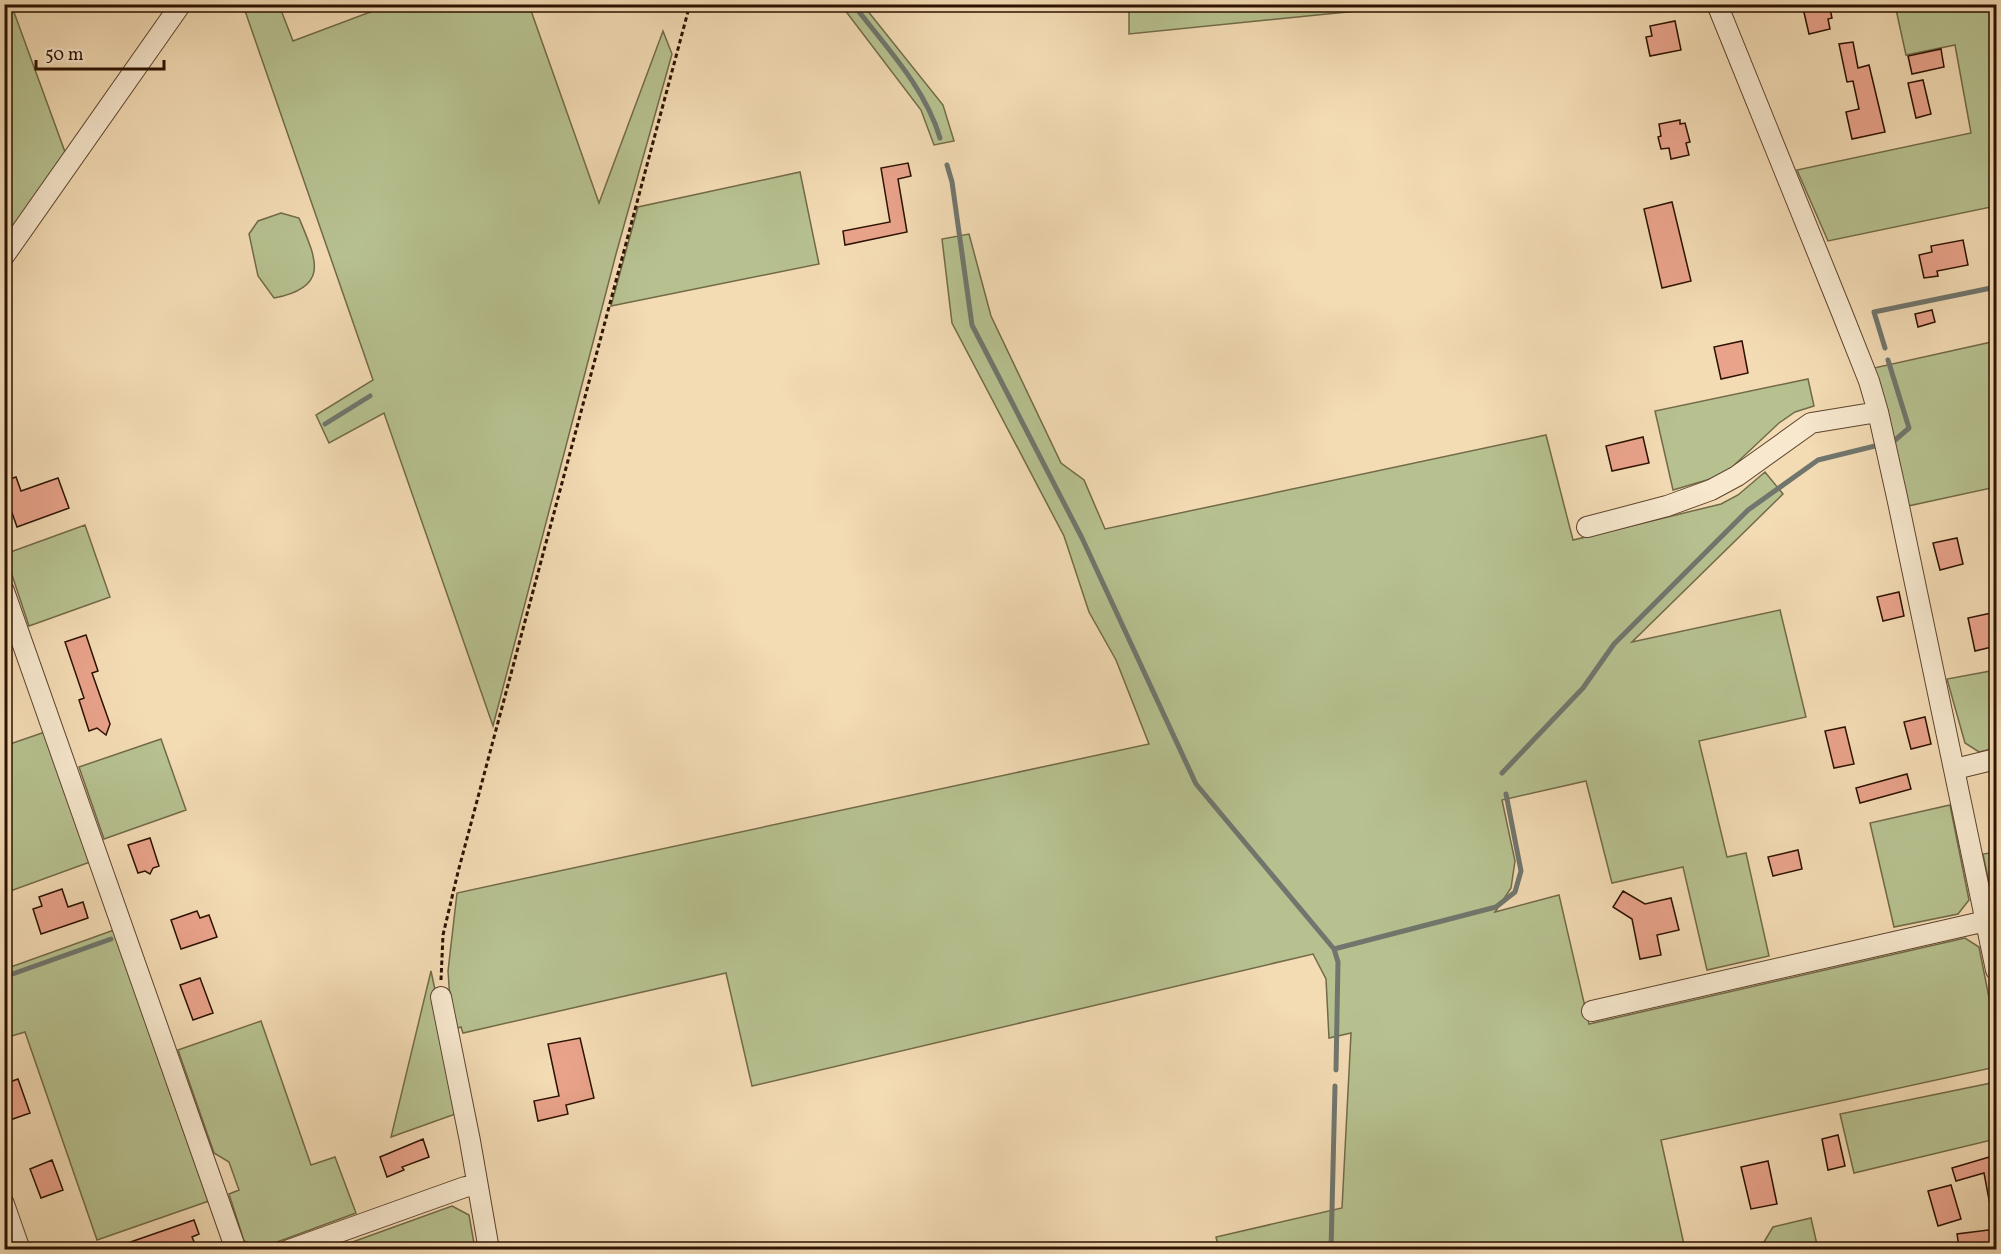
<svg xmlns="http://www.w3.org/2000/svg" width="2001" height="1254" viewBox="0 0 2001 1254" font-family="Vollkorn,serif">
  <style>
    .green { fill: #b7c190; stroke: #726a48; stroke-width: 1.5 }
    .lines { fill: none; stroke-linecap: round; stroke-linejoin: round }
    .stream { stroke: #70766d; stroke-width: 5 }
    .building { fill: #e9a38b; stroke: #2c1200; stroke-width: 1.5 }
    .street-casing { stroke: #5e442d; stroke-width: 22 }
    .path { stroke: #2c1200; stroke-width: 3; stroke-dasharray: 4.5 3; stroke-linecap: butt }
    .street { stroke: #f7e8ce; stroke-width: 20 }
  </style>
  <rect width="100%" height="100%" fill="#f3dbb4"/>
  <filter id="stains"><feTurbulence type="fractalNoise" baseFrequency=".00333" numOctaves="4"/><feColorMatrix values="0 0 0 0 .2 0 0 0 0 .09 0 0 0 0 .02 0 0 0 .5 -.17"/></filter>
  <radialGradient id="worn" r=".72"><stop offset=".6" stop-color="#630" stop-opacity="0"/><stop offset="1" stop-color="#630" stop-opacity=".3"/></radialGradient>
  <path class="green" d="M11,4L65,152L5,245L4,5Z
    M243,5H279L293,41L389,5H529L599,203L663,31L672,54L616,254L493,726L384,413L329,443L316,415L373,380Z
    M841,5H863L943,105L954,141L934,145L921,110Z
    M1129,5V4L1417,5L1129,34Z
    M1895,5H1996V206L1828,241L1797,170L1971,133L1955,45L1906,55Z
    M800,172L819,264L611,306L638,207Z
    M281,213L299,218C316,259 331,287 274,298L258,276L249,234L258,221Z
    M969,234L991,316L1061,463L1084,480L1105,529L1546,435L1573,540L1721,504L1738,495L1765,472L1783,494L1632,642L1780,610L1806,717L1699,741L1727,857L1746,853L1769,956L1707,970L1683,867L1612,883L1586,781L1502,800L1515,861L1511,888L1495,912L1559,895L1589,1024L1965,938L1979,947L1996,1033V1067L1661,1140L1685,1249L1219,1250L1216,1237L1342,1208L1351,1033L1329,1038L1326,979L1313,954L752,1086L726,973L463,1033L461,1027L452,1030L448,971L457,893L1149,744L1116,660L1089,612L1064,536L952,323L942,239Z
    M1996,341V487L1908,506L1874,368Z
    M1808,379L1814,406L1795,412L1779,423L1729,470L1717,477L1673,490L1655,411Z
    M85,525L110,597L29,626L5,554Z
    M1996,670V748L1979,752L1965,743L1947,679Z
    M45,732L90,862L5,893L4,746Z
    M161,739L186,810L104,839L79,767Z
    M1950,805L1969,900L1958,914L1894,927L1870,823Z
    M1996,852V917L1983,854Z
    M114,930L209,1201L97,1240L25,1032L5,1038V969Z
    M431,971L461,1112L391,1137Z
    M261,1021L311,1165L335,1157L356,1213L261,1248L244,1241L229,1194L239,1190L229,1162L214,1153L178,1050Z
    M1996,1082V1139L1854,1173L1840,1114Z
    M452,1206L469,1215L475,1249H333Z
    M1811,1218L1818,1249H1731L1764,1242L1773,1227Z"/>
  <g class="lines">
    <path class="stream" d="M853,4C885,46 925,87 940,138
      M947,165L952,182L972,325L1082,538L1196,784L1334,949L1496,907L1515,892L1521,871L1506,794
      M1885,348L1874,312L1996,287
      M1888,360L1909,428L1894,441
      M325,424L370,396
      M1502,773L1583,688L1614,644L1748,510L1818,460L1875,446
      M1334,949L1338,962L1336,1070
      M4,977L111,939
      M1331,1250L1335,1086"/>
  </g>
  <path class="building" d="M1802,4H1829L1832,18L1828,19L1830,29L1809,34Z
    M1675,21L1681,50L1650,56L1646,37L1652,36L1650,26Z
    M1853,42L1858,68L1869,65L1885,132L1852,139L1846,112L1859,109L1853,81L1847,82L1839,44Z
    M1941,49L1944,67L1912,74L1908,56Z
    M1923,80L1931,114L1916,118L1908,83Z
    M1680,120V124L1685,123L1690,142L1686,143L1689,155L1671,159L1669,148L1661,149L1658,137L1661,136L1659,124Z
    M908,163L911,176L898,179L907,232L845,245L843,231L890,222L881,168Z
    M1672,202L1691,281L1662,288L1644,209Z
    M1963,240L1968,265L1937,271L1938,276L1924,278L1919,255L1932,252L1931,246Z
    M1932,310L1935,322L1918,327L1915,314Z
    M1742,341L1748,373L1721,379L1714,347Z
    M1643,437L1649,463L1612,471L1606,446Z
    M16,477L21,491L58,478L69,508L17,527L4,490V481Z
    M1957,538L1963,564L1940,570L1933,543Z
    M1899,592L1904,616L1883,621L1877,597Z
    M1996,612V627L1993,628L1996,646L1975,651L1968,618Z
    M86,635L98,671L92,673L110,724L106,735L97,728L89,731L79,700L84,698L65,642Z
    M1925,717L1931,744L1911,749L1904,722Z
    M1845,727L1854,764L1834,768L1825,731Z
    M1907,774L1911,789L1860,803L1856,788Z
    M150,838L159,866L153,868L150,874L145,871L138,873L128,845Z
    M1798,850L1802,869L1773,876L1768,857Z
    M62,889L68,907L83,902L88,918L41,934L33,909L42,906L39,897Z
    M1623,891L1645,904L1671,898L1679,930L1657,935L1661,955L1640,959L1632,919L1613,907Z
    M197,911L200,918L209,915L217,937L181,949L171,920Z
    M200,978L213,1013L193,1020L180,985Z
    M580,1038L594,1098L566,1105L568,1114L538,1121L534,1101L559,1096L548,1044Z
    M18,1079L30,1113L10,1120L4,1106V1084Z
    M1838,1135L1845,1166L1828,1170L1822,1139Z
    M423,1139L429,1157L402,1167L404,1170L387,1177L380,1157Z
    M1996,1155V1204L1990,1205L1984,1173L1956,1181L1952,1168Z
    M52,1160L63,1190L41,1198L30,1169Z
    M1768,1161L1777,1204L1751,1209L1741,1167Z
    M1951,1185L1961,1219L1938,1226L1928,1191Z
    M194,1220L199,1234L192,1237L195,1244L178,1250H117L116,1247Z
    M1996,1229V1243L1959,1247L1957,1234Z"/>
  <g class="lines">
    <g class="street-casing">
      <path id="street" d="M1717,4L1842,313L1869,381L1878,412L1897,497L1996,970
        M4,256L181,4
        M1587,527L1667,506L1711,490L1737,476L1811,423L1878,412
        M4,591L236,1250
        M1955,769L1996,759
        M441,997L470,1141L489,1250
        M1592,1011L1986,921
        M4,1204L20,1250
        M289,1250L465,1187L477,1185"/>
    </g>
    <path class="path" d="M441,980L443,935L458,872L690,4"/>
    <use href="#street" class="street"/>
  </g>
  <rect width="2001" height="1254" fill="none" stroke="#f3dbb4" stroke-width="24"/>
  <rect x="6" y="6" width="1989" height="1242" fill="none" stroke="#2c1200" stroke-width="3"/>
  <rect x="12" y="12" width="1977" height="1230" fill="none" stroke="#2c1200" stroke-width="1.5"/>
  <path d="M36 60v9h128v-9" fill="none" stroke="#2c1200" stroke-width="3"/>
  <text x="45" y="60" font-size="18" fill="#2c1200" stroke="#f7e8ce" stroke-width="4.5" paint-order="stroke">50 m</text>
  <rect width="100%" height="100%" filter="url(#stains)"/>
  <rect width="100%" height="100%" fill="url(#worn)"/>
</svg>
